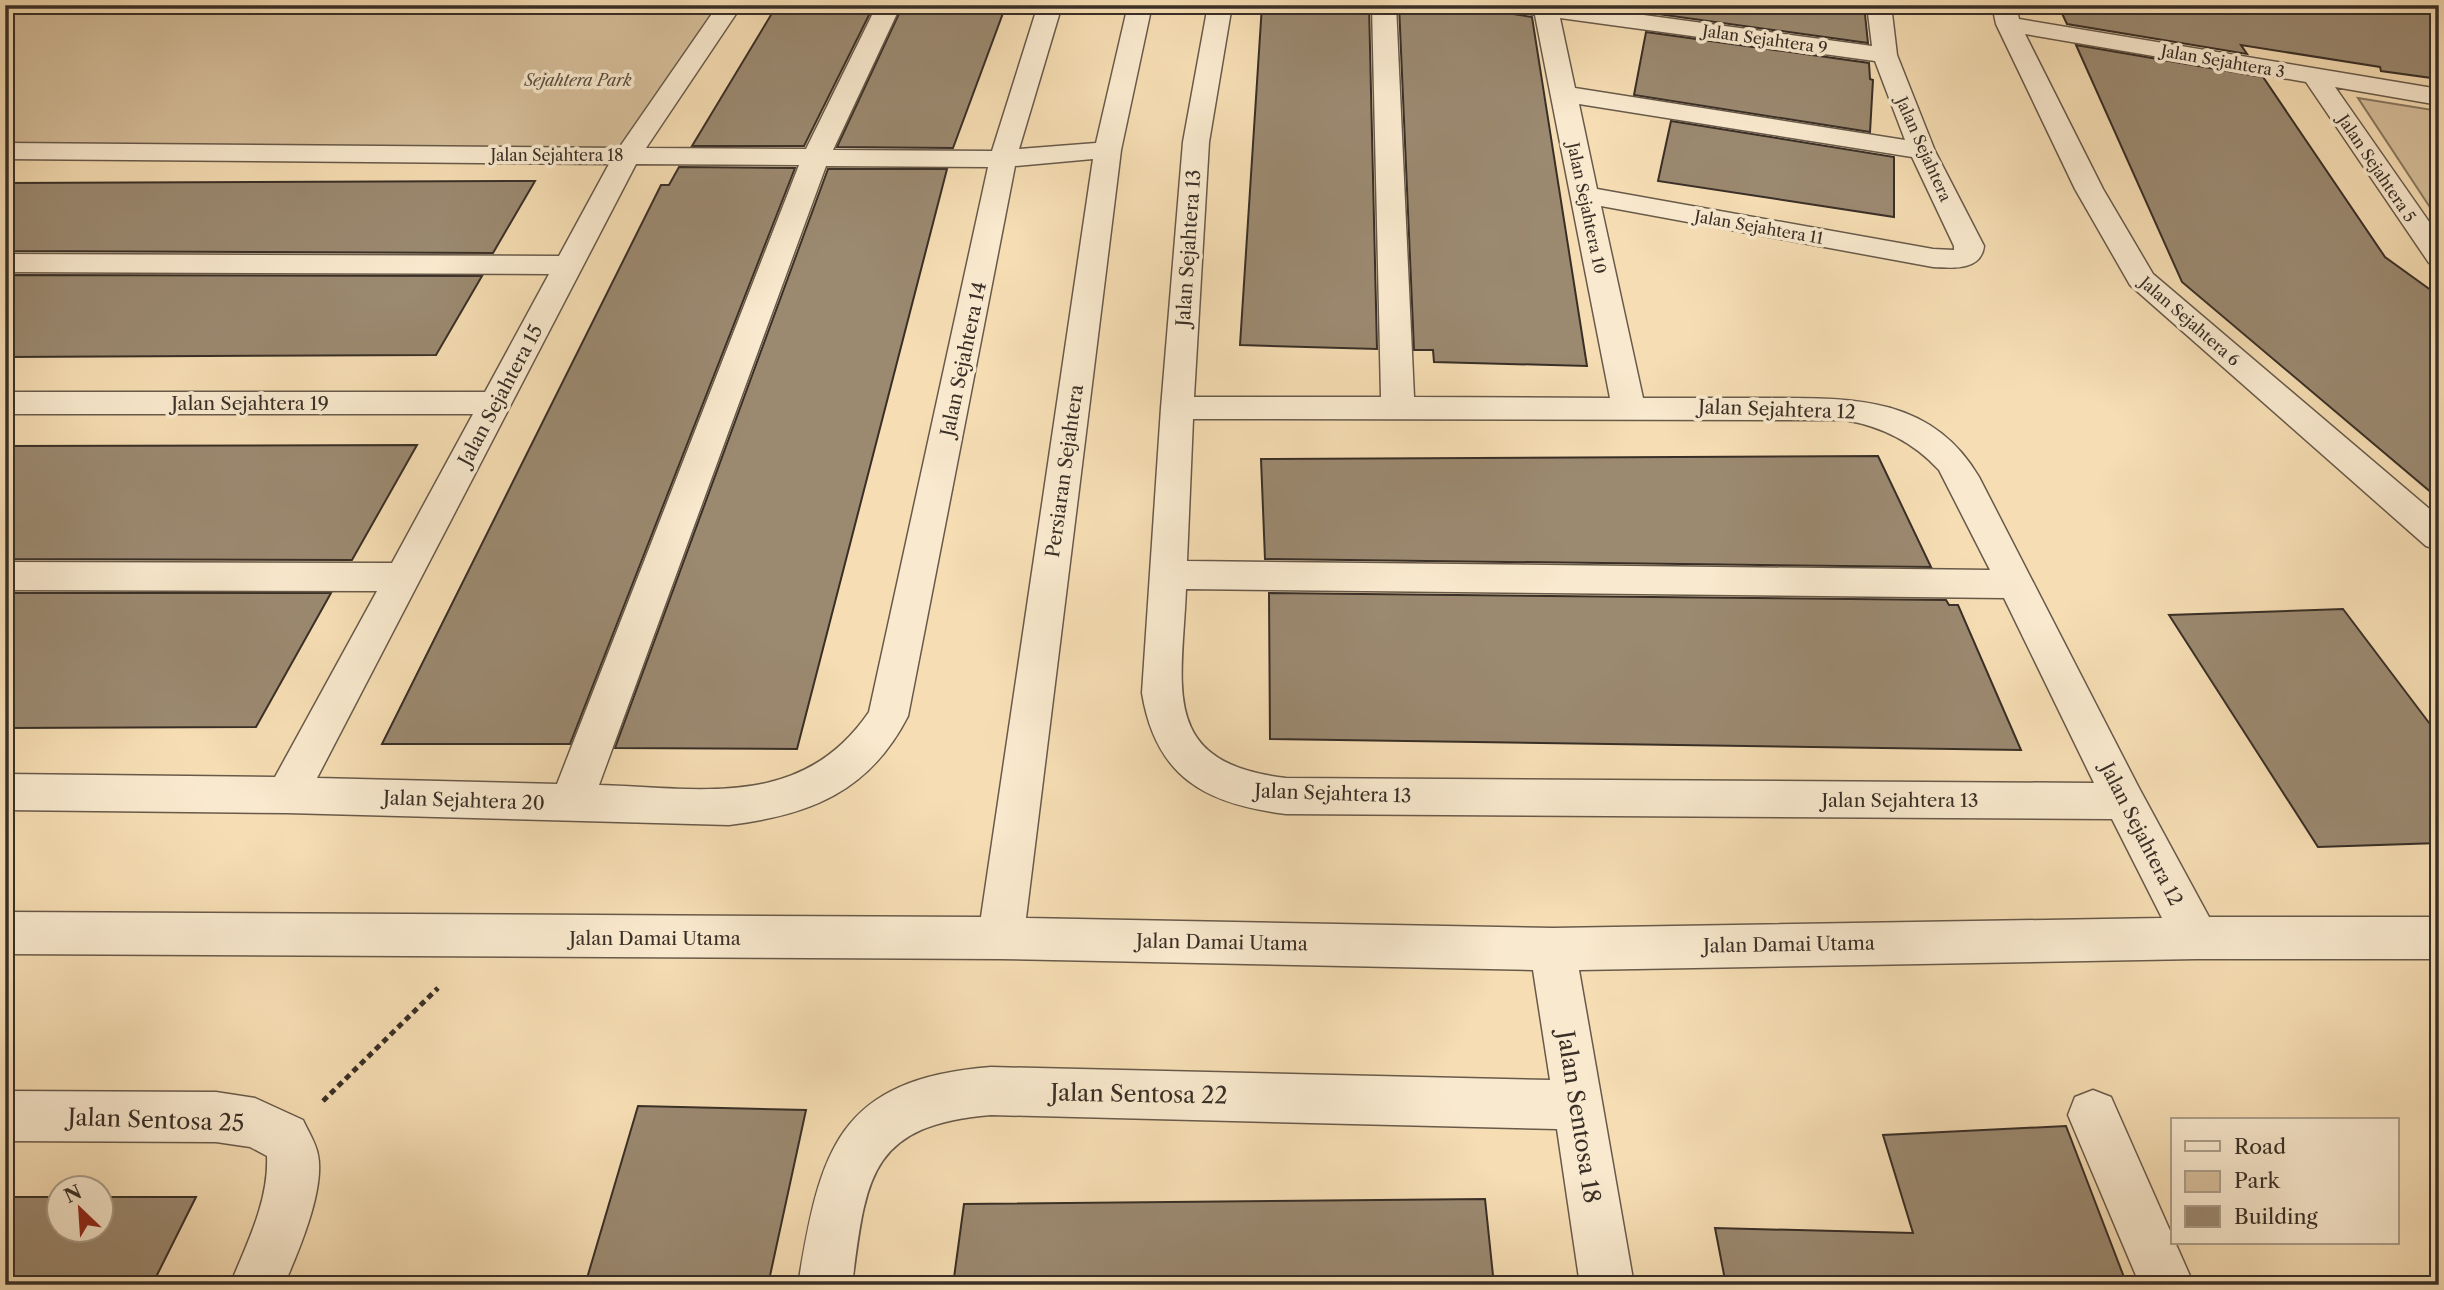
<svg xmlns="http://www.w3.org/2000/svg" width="2444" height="1290" viewBox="0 0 2444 1290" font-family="'Libre Caslon Text',serif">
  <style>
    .green { fill: #d6bf9b; stroke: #887761; stroke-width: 2 }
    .building { fill: #9b8970; stroke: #392f27; stroke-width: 2 }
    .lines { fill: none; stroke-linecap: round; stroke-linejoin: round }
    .minor-casing { stroke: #685a4a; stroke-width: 3 }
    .path { stroke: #392f27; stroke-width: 5; stroke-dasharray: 6 4.5; stroke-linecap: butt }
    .minor { fill: #f9e9ce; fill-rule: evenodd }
    .labels { text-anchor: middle; stroke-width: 7; stroke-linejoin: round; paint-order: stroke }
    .far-street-label { font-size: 16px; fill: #392f27; stroke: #f9e9ce }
    .far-park-label { font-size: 16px; font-style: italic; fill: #584c3e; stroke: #f9e9ce }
    .street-label { font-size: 19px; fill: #392f27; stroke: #f9e9ce }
    .near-street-label { font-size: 23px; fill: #392f27; stroke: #f9e9ce }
  </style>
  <rect width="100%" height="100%" fill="#f6ddb3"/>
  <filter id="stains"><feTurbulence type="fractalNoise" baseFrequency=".00286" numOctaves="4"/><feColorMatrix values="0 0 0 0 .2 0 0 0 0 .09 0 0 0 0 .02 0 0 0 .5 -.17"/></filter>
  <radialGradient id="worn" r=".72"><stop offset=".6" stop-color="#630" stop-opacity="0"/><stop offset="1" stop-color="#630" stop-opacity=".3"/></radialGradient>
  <path class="green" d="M5,5H730L627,156L5,151Z
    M2358,98L2439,111V221Z"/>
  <path class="building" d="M777,5H874L804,146H692Z
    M903,5H1006L953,148L837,147Z
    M1262,5H1369L1377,349L1240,345Z
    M1399,5H1510L1514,14L1532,17L1587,366L1434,362L1433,350H1414Z
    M1652,5H1864L1868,43L1650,13Z
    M2058,5H2439V79L2381,71L2380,67L2241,45L2247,54L2067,24Z
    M1646,32L1869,63L1870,79L1873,80L1870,132L1634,95Z
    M2076,45L2263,77L2385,257L2439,296V499L2182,282Z
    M1671,121L1894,157V217L1658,181Z
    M679,167L795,168L570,744H382L661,185H669Z
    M828,169H947L797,749L615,748Z
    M535,181L493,253L5,251V183Z
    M5,275L482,276L436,355L5,357Z
    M417,445L352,560L5,559V446Z
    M1878,456L1931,567L1265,559L1261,459Z
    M5,593H331L256,727L5,728Z
    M1269,593L1946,600L1949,605H1958L2021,750L1270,739Z
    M2343,609L2439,736V843L2318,847L2169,615Z
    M638,1106L806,1110L768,1285H585Z
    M2066,1126L2127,1285H1726L1715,1228L1913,1233L1883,1135Z
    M5,1197H60V1230H102V1197H196L152,1285H5Z
    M1485,1199L1494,1285H953L964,1204Z"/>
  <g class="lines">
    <g class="minor-casing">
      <path id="minor" d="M718,5H742L646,148L806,149L877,5H901L833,150L992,151L1038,5H1062L1019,149L1096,143L1128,5H1152L1121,150L1026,918L1553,928L2162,918L2112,819L1286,814C1206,804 1156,778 1142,693L1161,408L1183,142L1208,5H1232L1209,142L1194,397H1381L1372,5H1396L1414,397L1610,398L1535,15L1515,11L1512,5H1570L1872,46L1867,5H1891L1897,55L1935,151L1984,246C1981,271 1953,268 1933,267L1601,206L1643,398C1684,398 1725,398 1766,398C1850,398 1931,395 1979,477L2139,788L2209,917H2439V959H2196L1579,970L1634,1285H1580L1557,1129L991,1115C868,1125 866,1179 852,1285H798C820,1151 837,1079 991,1067L1550,1080L1533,970L1001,959L5,954V912L981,917L1093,159L1015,166L908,716C869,792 810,815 729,825L287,813L5,810V774L275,777L377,591L5,590V562L392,563L473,414H5V392H485L549,274L5,272V254L559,256L609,164L5,159V143L619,148ZM1560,18L1875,61L1905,140L1575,88ZM1579,104L1912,157L1954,246V250L1933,249L1597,189ZM636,164L799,165L557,784L317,778ZM826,166L988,167L869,712C802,810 702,788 599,785ZM1193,419L1845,420C1883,427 1913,442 1939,470L1990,570L1187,561ZM1186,589L2004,598L2094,783L1286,778C1158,763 1182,689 1186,589Z
        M1992,5H2016L2019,19L2439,89V105L2335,87L2439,236V266L2429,263L2306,82L2025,34L2103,189L2153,274L2439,517V550L2426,546L2130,285L2075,189L1996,24Z
        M2093,1090L2111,1097L2194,1285H2140L2068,1115L2075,1097Z
        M5,1091L216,1092L255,1098L303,1120C308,1131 316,1143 318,1155C325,1190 298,1253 284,1285H230C247,1243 269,1201 267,1156L250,1147L216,1142L5,1141Z"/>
    </g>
    <path class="path" d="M323,1101L438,988"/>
    <use href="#minor" class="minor"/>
  </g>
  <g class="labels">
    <g class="far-street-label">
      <text transform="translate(1765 39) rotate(8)" y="6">Jalan Sejahtera 9</text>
      <text transform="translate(2223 61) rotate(10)" y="6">Jalan Sejahtera 3</text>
      <text transform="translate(1924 149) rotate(66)" y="6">Jalan Sejahtera</text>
      <text x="557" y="161">Jalan Sejahtera 18</text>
      <text transform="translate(2377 168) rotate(56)" y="6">Jalan Sejahtera 5</text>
      <text transform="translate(1587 208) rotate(78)" y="6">Jalan Sejahtera 10</text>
      <text transform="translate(1759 227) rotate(10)" y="6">Jalan Sejahtera 11</text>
      <text transform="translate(2190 321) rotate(41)" y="6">Jalan Sejahtera 6</text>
    </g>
    <g class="far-park-label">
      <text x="578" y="86">Sejahtera Park</text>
    </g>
    <g class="street-label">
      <text transform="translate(1188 248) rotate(-86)" y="7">Jalan Sejahtera 13</text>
      <text transform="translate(963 359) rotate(-78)" y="7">Jalan Sejahtera 14</text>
      <text transform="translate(500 395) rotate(-62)" y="7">Jalan Sejahtera 15</text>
      <text x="250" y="410">Jalan Sejahtera 19</text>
      <text transform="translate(1777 409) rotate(2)" y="7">Jalan Sejahtera 12</text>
      <text transform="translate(1064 471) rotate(-82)" y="7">Persiaran Sejahtera</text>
      <text transform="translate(1333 793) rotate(2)" y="7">Jalan Sejahtera 13</text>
      <text transform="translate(464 800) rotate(2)" y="7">Jalan Sejahtera 20</text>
      <text x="1900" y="807">Jalan Sejahtera 13</text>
      <text transform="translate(2142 834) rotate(63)" y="7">Jalan Sejahtera 12</text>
      <text x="655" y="945">Jalan Damai Utama</text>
      <text transform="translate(1222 942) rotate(1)" y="7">Jalan Damai Utama</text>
      <text transform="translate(1789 944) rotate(-1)" y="7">Jalan Damai Utama</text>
    </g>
    <g class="near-street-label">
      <text transform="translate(1139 1094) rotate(1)" y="8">Jalan Sentosa 22</text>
      <text transform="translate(1579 1117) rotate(81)" y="8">Jalan Sentosa 18</text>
      <text transform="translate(156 1120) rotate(2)" y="8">Jalan Sentosa 25</text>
    </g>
  </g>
  <rect width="2444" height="1290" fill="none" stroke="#f6ddb3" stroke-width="28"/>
  <rect x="7" y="7" width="2430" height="1276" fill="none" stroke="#392f27" stroke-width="3.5"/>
  <rect x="14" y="14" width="2416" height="1262" fill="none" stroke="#392f27" stroke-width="2"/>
  <rect x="2171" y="1118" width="228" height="126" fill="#f9e9ce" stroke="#ac9f8b" stroke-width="2"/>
  <rect x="2185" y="1141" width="35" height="10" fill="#f9e9ce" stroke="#ac9f8b" stroke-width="2"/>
  <text x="2234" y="1154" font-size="21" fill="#392f27">Road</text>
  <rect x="2185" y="1171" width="35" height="21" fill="#d6bf9b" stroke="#ac9f8b" stroke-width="2"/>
  <text x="2234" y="1188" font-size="21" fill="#392f27">Park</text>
  <rect x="2185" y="1206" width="35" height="21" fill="#9b8970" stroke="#ac9f8b" stroke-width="2"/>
  <text x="2234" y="1224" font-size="21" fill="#392f27">Building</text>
  <g transform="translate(80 1209) rotate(335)"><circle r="33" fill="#f9e9ce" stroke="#ac9f8b" stroke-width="2"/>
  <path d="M0-5L12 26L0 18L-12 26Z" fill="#8f2418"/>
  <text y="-10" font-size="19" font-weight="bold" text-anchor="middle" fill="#392f27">N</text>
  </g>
  <rect width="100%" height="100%" filter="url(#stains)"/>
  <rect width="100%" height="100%" fill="url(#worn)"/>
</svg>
